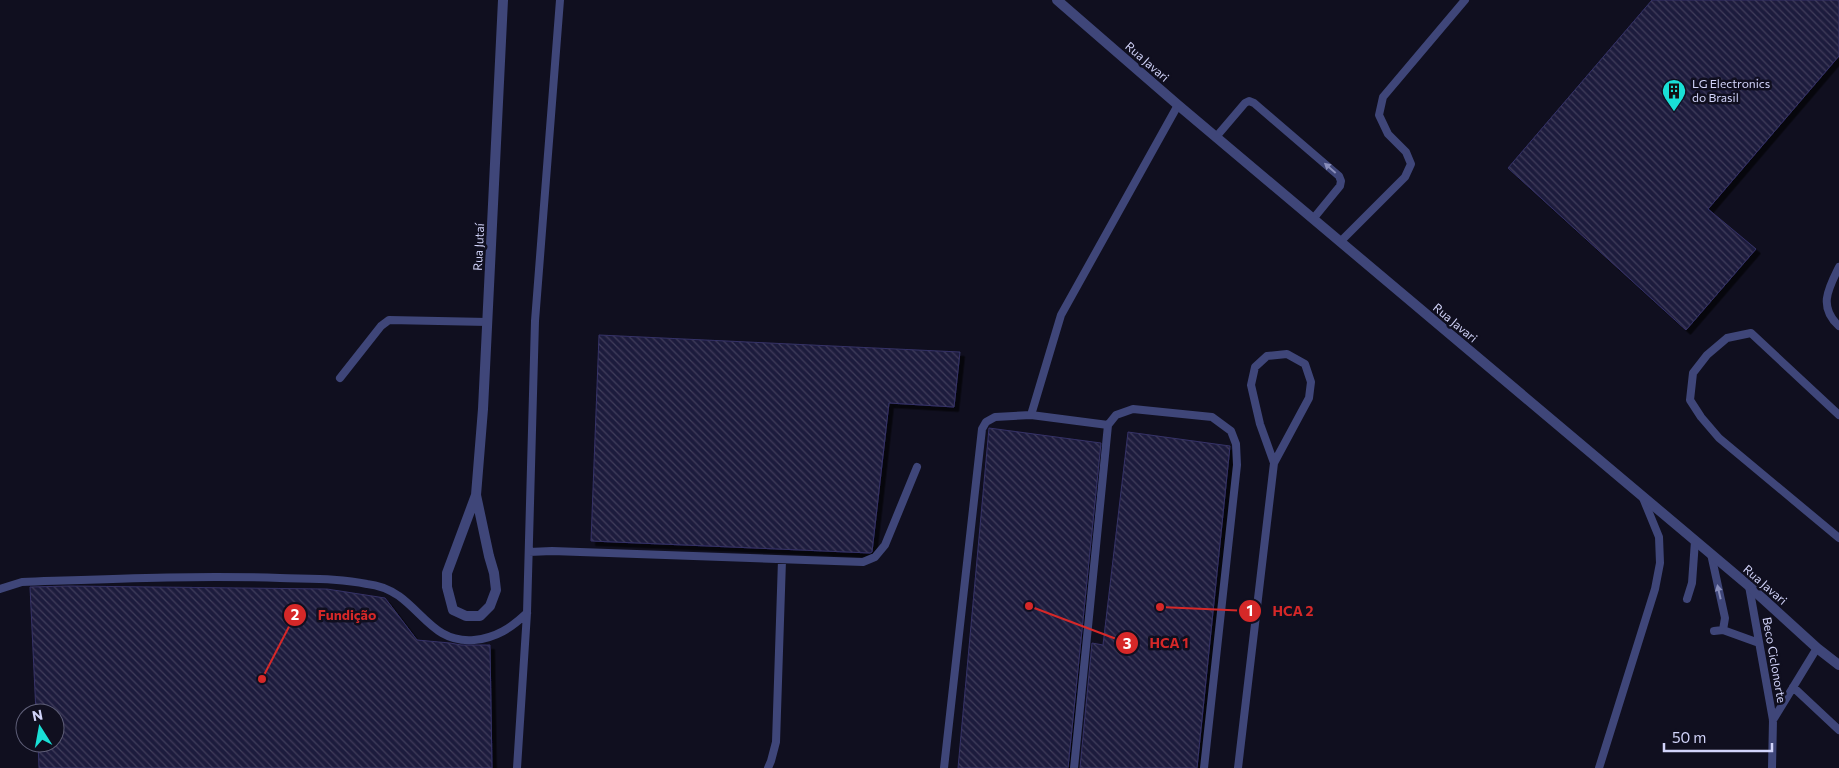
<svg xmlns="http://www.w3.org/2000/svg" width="1839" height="768" viewBox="0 0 1839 768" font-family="Commissioner,sans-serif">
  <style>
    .building { fill: url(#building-back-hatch); stroke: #353267; filter: url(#shadow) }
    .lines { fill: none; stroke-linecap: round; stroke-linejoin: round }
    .service { stroke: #3f4679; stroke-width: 8 }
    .minor { stroke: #3f4679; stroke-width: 10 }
    .oneway { fill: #888dba }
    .labels { text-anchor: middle; stroke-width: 5; stroke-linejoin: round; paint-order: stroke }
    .street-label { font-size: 12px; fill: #d2d4fa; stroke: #100f1f }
    .poi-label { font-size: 12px; fill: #d2d4fa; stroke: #100f1f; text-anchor: start }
    .leader { fill: none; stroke: #d62828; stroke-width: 2 }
    .callout-dot { fill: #d62828; stroke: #100f1f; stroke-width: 2 }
    .mark-label { font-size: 15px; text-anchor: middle; font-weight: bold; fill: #fff }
    .callout-label { font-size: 14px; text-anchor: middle; font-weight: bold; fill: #d62828; stroke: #100f1f; stroke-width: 5; stroke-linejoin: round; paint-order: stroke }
  </style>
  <defs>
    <pattern id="building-back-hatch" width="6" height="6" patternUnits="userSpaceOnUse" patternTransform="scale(1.25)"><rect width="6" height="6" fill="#1f1d3e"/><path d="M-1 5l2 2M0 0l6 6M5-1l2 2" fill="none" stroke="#3f3d5b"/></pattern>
    <filter id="shadow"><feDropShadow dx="4.5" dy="4.5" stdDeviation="0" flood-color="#0009"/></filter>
  </defs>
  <rect width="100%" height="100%" fill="#100f1f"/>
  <path class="building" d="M1652,0H1839V56L1708,209L1756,249L1686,330L1508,168Z
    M599,335L960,352L954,407L889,403L872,552L870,553L591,541Z
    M989,428L1101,443L1068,768H958Z
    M1128,432L1230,446L1197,768H1080L1092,643L1103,645Z
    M69,586L327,589L385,598L417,640L450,643L461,645H490L492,768H39L38,743H55V713H36L30,587Z"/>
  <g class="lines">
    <path class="service" d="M1216,137L1245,103L1249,101L1254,103L1339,176L1341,181L1340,186L1313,219
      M1340,242L1405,177L1411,164L1406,152L1388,134L1379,115L1383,97L1465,0
      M1839,267C1828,289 1818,307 1839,326
      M340,378L381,326L389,320L488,322
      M1031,415L1108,425L1074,768
      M1839,415L1751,333L1727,338L1707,355L1693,373L1690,400L1701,417L1719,438L1839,538
      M1108,425L1116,415L1133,409L1212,417L1231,431L1236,444L1237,465L1204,768
      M529,552L552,551L863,562L875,557L885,545L917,467
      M1711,554L1725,618L1723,630
      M1749,586L1773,720L1772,768
      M0,589L22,582C108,579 194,575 280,578C309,579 339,578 367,584C378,585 390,590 399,596C425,615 437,643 474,640C496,638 511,628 527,613
      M1687,599L1692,583L1695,541
      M1714,631L1723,630L1759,643
      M1793,687L1839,730
      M1773,720L1817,648
      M517,768L527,613L535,321L560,0
      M768,768L771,761L776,742L782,560
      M944,768L982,429L986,422L995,417L1031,415L1061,315L1178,105
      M1238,768L1274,463L1309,398L1311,382L1305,364L1287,354L1267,356L1255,367L1251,385L1260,424L1274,463
      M1599,768L1655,589L1660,563L1659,537L1643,498"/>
    <path class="minor" d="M1057,0L1178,105L1749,586L1817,648L1839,665
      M476,495L447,573V587L453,610L466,616H480L490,606L496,590L494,573L489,556L476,495L483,409L503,0"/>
  </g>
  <defs><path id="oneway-solid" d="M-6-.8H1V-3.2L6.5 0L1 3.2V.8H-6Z" transform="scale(1.25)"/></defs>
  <g class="oneway">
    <use href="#oneway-solid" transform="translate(1330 168) rotate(-139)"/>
    <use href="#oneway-solid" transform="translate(1719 592) rotate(-103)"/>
  </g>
  <defs>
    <g id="building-pin" transform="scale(1.25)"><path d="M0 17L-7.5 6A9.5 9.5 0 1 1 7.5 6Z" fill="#19dfd6" stroke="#100f1f"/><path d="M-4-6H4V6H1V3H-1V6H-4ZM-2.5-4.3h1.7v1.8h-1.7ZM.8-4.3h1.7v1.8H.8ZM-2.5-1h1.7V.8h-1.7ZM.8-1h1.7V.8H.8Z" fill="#111"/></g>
  </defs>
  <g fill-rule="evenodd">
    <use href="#building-pin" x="1674" y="91"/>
  </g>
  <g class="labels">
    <g class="street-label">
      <text transform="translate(1147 62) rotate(41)" y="4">Rua Javari</text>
      <text transform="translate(479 247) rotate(-87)" y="4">Rua Jutaí</text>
      <text transform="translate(1455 323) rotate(40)" y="4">Rua Javari</text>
      <text transform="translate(1765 585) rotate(41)" y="4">Rua Javari</text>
      <text transform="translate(1774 660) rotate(80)" y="4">Beco Ciclonorte</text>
    </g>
    <g class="poi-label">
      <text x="1692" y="88">LG Electronics<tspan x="1692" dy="14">do Brasil</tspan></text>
    </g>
  </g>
  <path class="leader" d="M1160 607L1250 611M262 679L295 615M1029 606L1127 643"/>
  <g class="callout-dot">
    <circle cx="1160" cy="607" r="5"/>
    <circle cx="262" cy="679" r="5"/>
    <circle cx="1029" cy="606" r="5"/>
    <circle cx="1250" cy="611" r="12"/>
    <circle cx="295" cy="615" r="12"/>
    <circle cx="1127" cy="643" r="12"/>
  </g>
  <g class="mark-label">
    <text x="1250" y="616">1</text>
    <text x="295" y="620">2</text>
    <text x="1127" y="649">3</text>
  </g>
  <g class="callout-label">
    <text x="1293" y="616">HCA 2</text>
    <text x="347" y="620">Fundição</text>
    <text x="1169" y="648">HCA 1</text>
  </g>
  <g transform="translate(40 728) rotate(349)"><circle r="24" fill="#100f1f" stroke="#5e5e77"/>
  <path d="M0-4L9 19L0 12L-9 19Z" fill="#19dfd6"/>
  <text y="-8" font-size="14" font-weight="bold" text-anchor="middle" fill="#d2d4fa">N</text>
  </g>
  <path d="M1664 743v8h108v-8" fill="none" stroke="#d2d4fa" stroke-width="2.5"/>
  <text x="1672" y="743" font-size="15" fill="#d2d4fa" stroke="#100f1f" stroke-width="4" paint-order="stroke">50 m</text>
</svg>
